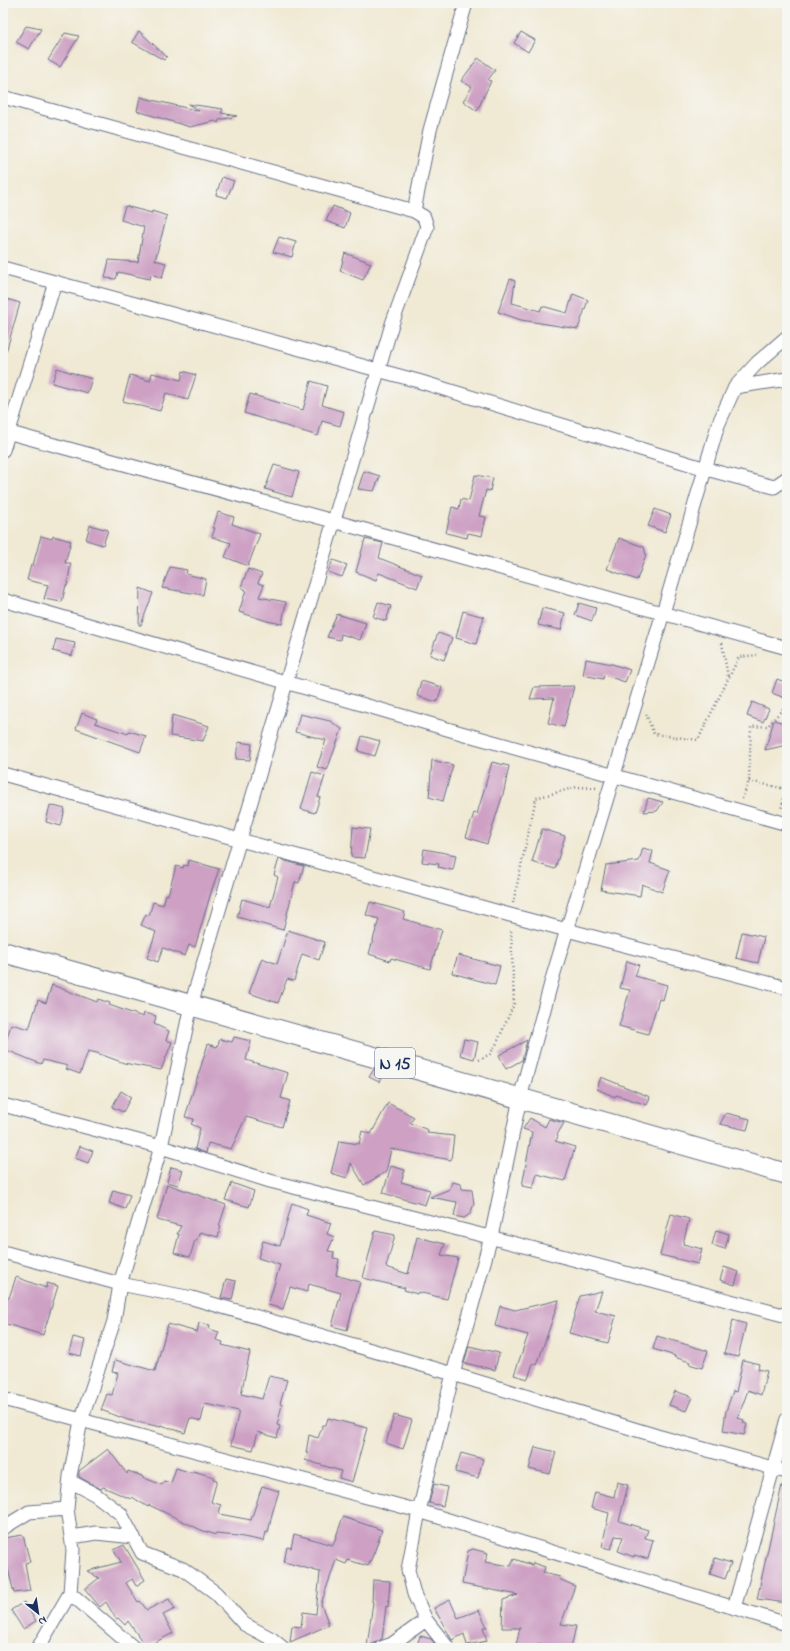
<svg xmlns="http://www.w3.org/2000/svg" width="790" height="1651" viewBox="0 0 790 1651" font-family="'Indie Flower',sans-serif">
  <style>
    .building { fill: #cda0c4 }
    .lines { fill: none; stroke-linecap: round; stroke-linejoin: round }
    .street-casing { stroke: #667087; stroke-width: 15 }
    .primary-casing { stroke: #667087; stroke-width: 22 }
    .path { stroke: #667087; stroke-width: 2.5; stroke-dasharray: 1 3; stroke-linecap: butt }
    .street { stroke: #fff; stroke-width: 13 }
    .primary { stroke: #fff; stroke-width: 20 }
    .labels { text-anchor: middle; stroke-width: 3; stroke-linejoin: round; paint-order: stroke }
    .shield { fill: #f6f6f2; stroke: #5d6b8a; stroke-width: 1 }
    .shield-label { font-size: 17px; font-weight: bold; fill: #1b2f5e }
  </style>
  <rect width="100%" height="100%" fill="#f6f6f2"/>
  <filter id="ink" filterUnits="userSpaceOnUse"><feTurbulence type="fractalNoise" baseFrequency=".025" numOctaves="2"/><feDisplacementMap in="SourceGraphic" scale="8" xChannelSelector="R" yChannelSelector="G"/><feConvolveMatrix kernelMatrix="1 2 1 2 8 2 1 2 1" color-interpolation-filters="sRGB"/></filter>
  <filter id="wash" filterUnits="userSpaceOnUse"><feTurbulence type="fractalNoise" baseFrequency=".012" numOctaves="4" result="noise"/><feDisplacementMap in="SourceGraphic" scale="16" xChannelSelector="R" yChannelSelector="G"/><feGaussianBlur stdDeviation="0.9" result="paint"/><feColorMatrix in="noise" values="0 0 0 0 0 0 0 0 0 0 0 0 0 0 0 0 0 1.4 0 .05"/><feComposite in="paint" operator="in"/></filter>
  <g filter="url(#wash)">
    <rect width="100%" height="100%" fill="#f0e9d3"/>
    <g id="blocks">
      <path class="building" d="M26,26L41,29L29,49L16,42Z
        M139,31L167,57L164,60L132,42Z
        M521,32L535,40L528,52L514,43Z
        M65,33L79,36L60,67L48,60Z
        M478,58L495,70L488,80L491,81L477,111L463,101L472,87L461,81Z
        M140,97L199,111L188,104L223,109L221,113L237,116L219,120L218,123L215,121L190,127L137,111Z
        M222,177L234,181L227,198L216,195Z
        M125,206L152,213V211L167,216L155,260L166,263L162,278L151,274L150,279L118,272L116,279L105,278L109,260L138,262L144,227L121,220Z
        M333,206L350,213L345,228L326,221Z
        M279,237L296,242L292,257L273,252Z
        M345,253L371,263L363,280L340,271Z
        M510,279L515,281L512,303L540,311L542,306L567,313L573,294L588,300L578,329L521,320L498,312Z
        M3,298L20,303L6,352H3Z
        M57,368L92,379L87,393L52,383Z
        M183,371L196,375L188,400L166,393L160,411L123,401L130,375L150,381L152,373L181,380Z
        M311,381L327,386L322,405L344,412L340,426L322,421L318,436L244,413L250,394L303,410Z
        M274,465L299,472L292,497L265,489Z
        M364,471L380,476L374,491L358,489Z
        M475,475L493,478L490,491L486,490L479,516L486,517L482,536L468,533L467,538L446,533L452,507L459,509L461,499L469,501Z
        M655,509L671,515L665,532L648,526Z
        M218,512L234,517L232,524L260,534L248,566L225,557L231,543L212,537L215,528H213Z
        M90,525L108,530L103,545L86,540Z
        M41,536L52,539L53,536L71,541L65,563H71L67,586L66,585L62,602L44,599L48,585L27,580L31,565H33Z
        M619,538L644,547L646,555L637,580L607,569Z
        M365,539L383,543L379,558L422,575L417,588L379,573L376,580L356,572Z
        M333,560L347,565L342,577L328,572Z
        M170,567L187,570L186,574L206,579L203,595L162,588Z
        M248,569L262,574L258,583L264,585L259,597L286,602L282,624L267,621L239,612L246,590L241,587Z
        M140,588L153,593L141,625H139Z
        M378,602L391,606L386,621L373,617Z
        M579,603L596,608L592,621L575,615Z
        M542,608L565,613L561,630L538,625Z
        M463,611L484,617L476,644L456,638Z
        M337,614L366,623L360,640L341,634L340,640L327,637Z
        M438,633L452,638L444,660L430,655Z
        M56,639L75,643L72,656L53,651Z
        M586,659L612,664L630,670L625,682L604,675L603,679L583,675Z
        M777,679L787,683V699L772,693Z
        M421,681L442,687L437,702L417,696Z
        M574,686L564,727L548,723L554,698L530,699L534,687Z
        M752,702L769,709L763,722L747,716Z
        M82,713L97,719L95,723L128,734L129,731L146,736L140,752L76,729Z
        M300,714L330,721L342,729L327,770L317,767L326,740L295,732Z
        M172,715L209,726L203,741L170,736Z
        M774,720L787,724V745L765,750Z
        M362,736L380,741L375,756L358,751Z
        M238,742L252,744L250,760L236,759Z
        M432,760L453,765L443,801L429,797Z
        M492,762L509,766L504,791L487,844L466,837L474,813L477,814Z
        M312,772L325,776L318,797H320L315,813L301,809Z
        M648,798L663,802L657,811L644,812Z
        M50,805L65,809L61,826L46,822Z
        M353,827L370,829L365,858L351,857Z
        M542,829L565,836L555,869L532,862Z
        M643,848L653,851L650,863L670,870L662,892L642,884L640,896L601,890L606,865L639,861Z
        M424,849L456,855L453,870L438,867L439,864L422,862Z
        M279,859L304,866L299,883L295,882L283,930L237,917L242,899L270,907L278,877L274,875Z
        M189,860L219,869L212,889L195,947L189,945L185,956L163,948L158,962L147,958L156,932L141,925L146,914L149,916L153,902L163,905L166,894L168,895L176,866L183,868L184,865L188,866Z
        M370,902L405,912L403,919L442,930L430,969L391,958L390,961L369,954L379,919L366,915Z
        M288,930L325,942L319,960L302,954L294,981L287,979L278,1003L249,993L262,958L277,964Z
        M742,932L764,937L758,963L736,958Z
        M458,955L500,966L495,985L452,973Z
        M627,961L639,965L635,976L667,985L663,1000L659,999L648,1034L619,1026L630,990L620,988Z
        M52,985L97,1002L98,999L110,1003L109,1005L143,1017L144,1013L156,1016L154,1024L169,1031L166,1040L172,1042L161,1070L124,1063L97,1053L88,1051L80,1074L66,1069L68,1066L43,1060L41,1064L4,1049L11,1024L29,1029L38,1000L46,1003Z
        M234,1037L251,1041L246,1060L288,1073L281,1098L290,1101L282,1127L246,1117L231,1149L208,1143L206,1153L195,1149L200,1128L191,1124L194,1119L185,1117L208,1044L217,1047L220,1039L232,1042Z
        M464,1039L478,1042L474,1059L460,1055Z
        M527,1040L522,1060L506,1069L499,1055Z
        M374,1069L385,1072L379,1082L369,1077Z
        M601,1077L650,1097L647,1105L616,1095L615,1097L597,1089Z
        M121,1091L131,1097L123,1112L112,1107Z
        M388,1103L414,1117L410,1123L428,1130L427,1133L454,1136L451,1160L391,1149L386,1172L364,1185L351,1163L347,1178L331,1173L339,1141L359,1144L362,1131L371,1134Z
        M726,1113L750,1119L747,1130L720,1124Z
        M530,1118L545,1127L549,1119L564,1123L557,1135L558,1136L557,1139L555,1141L575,1147L565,1181L537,1174L533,1188L522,1186L532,1132L523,1129Z
        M80,1146L93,1151L88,1163L75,1158Z
        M391,1166L405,1170L401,1182L430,1190L425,1205L383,1193Z
        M171,1167L183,1170L178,1185L167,1182Z
        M452,1182L461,1184L462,1189L472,1190L474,1204L470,1214L464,1218L454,1216L457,1202L430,1197L450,1189Z
        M232,1183L254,1191L249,1207L225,1200Z
        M167,1184L226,1205L219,1226H221L218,1237L200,1232L196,1241L195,1240L190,1257L174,1253L179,1234H177L181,1226L157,1220Z
        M113,1190L130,1195L125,1209L109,1203Z
        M292,1203L308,1209L306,1215L331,1223L327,1234L334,1237L328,1251L334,1252L333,1258L339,1259L336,1275L360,1282L347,1330L332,1326L341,1293L309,1284L307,1292L290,1287L283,1309L268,1305L280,1265L258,1258L263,1241L280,1246Z
        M671,1214L689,1219L683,1244L702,1249L698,1264L660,1255Z
        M716,1230L729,1234L725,1249L712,1245Z
        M375,1231L395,1235L386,1267L408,1274L417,1237L445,1244L441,1255L458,1258L447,1299L418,1292L417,1294L404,1290L405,1288L363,1278Z
        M724,1267L739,1272L735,1285L720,1280Z
        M16,1277L46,1288L47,1283L58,1286L43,1335L3,1323V1297L9,1298Z
        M226,1279L236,1281L232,1300L221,1298Z
        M602,1291L595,1311L616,1316L608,1343L569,1333L580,1296Z
        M559,1300L537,1365L533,1363L528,1379L514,1375L528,1335L495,1326L500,1306L515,1310Z
        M733,1320L746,1324L738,1357L724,1354Z
        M199,1323L210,1325L209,1329L219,1332L216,1340L223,1342L222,1345L250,1352L241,1394L262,1399L269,1376L287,1380L280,1404L282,1405L277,1425L280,1426L277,1438L258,1432L253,1450L231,1445L239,1411L205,1404L201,1421L190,1418L185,1433L161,1425V1427L128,1420L101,1410L107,1394L112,1395L118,1373L112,1372L115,1360L155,1371L168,1324L197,1332Z
        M657,1336L708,1351L702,1368L689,1364L690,1362L674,1357L675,1356L653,1349Z
        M73,1337L85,1340L81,1356L69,1353Z
        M469,1346L499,1353L495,1370L464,1363Z
        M743,1360L759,1364L758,1369L767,1371L761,1395L748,1390L738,1418L744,1420L743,1423L747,1424L744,1435L723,1431L726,1411L733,1391L736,1392Z
        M675,1391L692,1397L686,1411L669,1405Z
        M394,1415L412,1420L403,1449L386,1443Z
        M328,1418L367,1428L352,1482L339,1478L341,1471L305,1460L308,1453H306L309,1435L318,1438L323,1425H326Z
        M535,1447L556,1452L550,1474L529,1469Z
        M108,1449L127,1474L128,1471L142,1476V1477L162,1485L164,1481L171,1483L176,1468L192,1473L193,1471L214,1477L213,1479L217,1480L211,1502L221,1505L219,1514L251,1520L262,1486L279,1491L272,1514L268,1533L266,1532L264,1541L238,1536L216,1534V1535L201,1530L170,1515L149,1505L148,1507L132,1497L131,1499L103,1487L101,1489L79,1477V1471Z
        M461,1453L483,1459L478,1478L455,1472Z
        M617,1482L628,1485L619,1521L648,1530L645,1538L653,1540L648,1559L634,1555V1557L618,1551L623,1537L615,1536L611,1549L602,1547L609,1513L591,1508L595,1492L614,1497Z
        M434,1484L447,1487L443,1506L429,1503Z
        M782,1485L787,1486V1603L757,1599Z
        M343,1517L382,1530L374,1553L368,1566L348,1560L346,1564L336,1560L321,1604L329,1625L290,1642L292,1626L301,1627L303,1612L316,1614L320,1572L284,1562L287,1547L291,1548L294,1534L333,1545Z
        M23,1535L30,1562L25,1563L30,1591L14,1593L6,1561L3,1563V1538Z
        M124,1545L145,1580L136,1586L132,1579L126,1583L138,1602L140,1601L147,1610L169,1599L175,1609L163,1615L173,1633L146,1647L128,1621L125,1625L118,1618L116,1619L106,1602L100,1607L85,1589L99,1578L87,1571L121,1562L114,1550Z
        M473,1549L488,1553L485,1562L511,1566L514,1559L532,1565L533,1563L545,1567L543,1573L560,1577L559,1579L575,1586L561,1624L576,1626L571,1648H554L538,1644L537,1648H528L516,1645L520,1628H502L503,1600L518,1595L462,1584L468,1551Z
        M715,1558L731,1563L725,1579L710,1574Z
        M373,1580L390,1581L388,1607L386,1606L382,1639L367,1647L373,1602H372Z
        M450,1600L458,1618L479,1610L487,1627H483L487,1641L467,1645L464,1634L452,1640L434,1608Z
        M24,1602L36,1621L23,1629L11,1610Z
        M420,1636L431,1639L438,1648H416Z"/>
    </g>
  </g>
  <g filter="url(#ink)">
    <use href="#blocks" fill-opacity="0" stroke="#667087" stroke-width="1"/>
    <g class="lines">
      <g class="street-casing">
        <path id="street" d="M3,97L414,211L424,217L427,227L392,324L191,1005L161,1147L120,1284L114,1321L81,1421L70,1476L67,1509L73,1550L70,1593L38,1648
          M414,211L430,130L466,3
          M3,268L418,381L706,469L774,487L787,478
          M735,387L787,379
          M3,431L333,521L787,648
          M3,450L55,282
          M3,600L461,733L787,824
          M3,774L510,915L787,988
          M3,1105L161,1147L270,1181L497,1239L787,1316
          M3,1252L120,1284L192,1298L453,1374L657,1436L787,1472
          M3,1399L419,1511L787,1624
          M70,1481L96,1495L121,1514L142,1553L183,1569L216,1593L244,1624L272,1639L283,1648
          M3,1528L29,1512L67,1509
          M72,1537L96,1533L134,1537
          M70,1593L134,1648
          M734,1608L787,1419
          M381,1648L392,1644L426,1620
          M448,1648L426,1620L414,1594L408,1570L419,1511L453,1374L491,1237L520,1098L553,976L663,613L718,425L735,387L757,363L787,337"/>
      </g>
      <g class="primary-casing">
        <path id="primary" d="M3,952L787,1174"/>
      </g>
      <path class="path" d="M722,643L728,677
        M646,714L654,734L698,740L739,657L757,655
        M749,781L786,789L781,810
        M786,789L787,775
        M742,799L749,781L751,727L768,726L787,704
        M513,903L536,798L577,787L598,788
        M479,1060L490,1054L496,1045L514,1004L511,929"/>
      <use href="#street" class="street"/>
      <use href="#primary" class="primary"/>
    </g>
  </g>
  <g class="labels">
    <rect class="shield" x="375" y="1048" width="40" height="30" rx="3"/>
    <g class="shield-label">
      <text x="395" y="1069">N 15</text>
    </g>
  </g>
  <rect width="790" height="1651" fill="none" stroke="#f6f6f2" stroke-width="16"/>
  <g transform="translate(38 1613) rotate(150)" stroke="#f6f6f2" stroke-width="3" paint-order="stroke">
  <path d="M0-3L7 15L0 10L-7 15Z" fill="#1b2f5e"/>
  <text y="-6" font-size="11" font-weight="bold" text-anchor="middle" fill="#1b2f5e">N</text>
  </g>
</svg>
